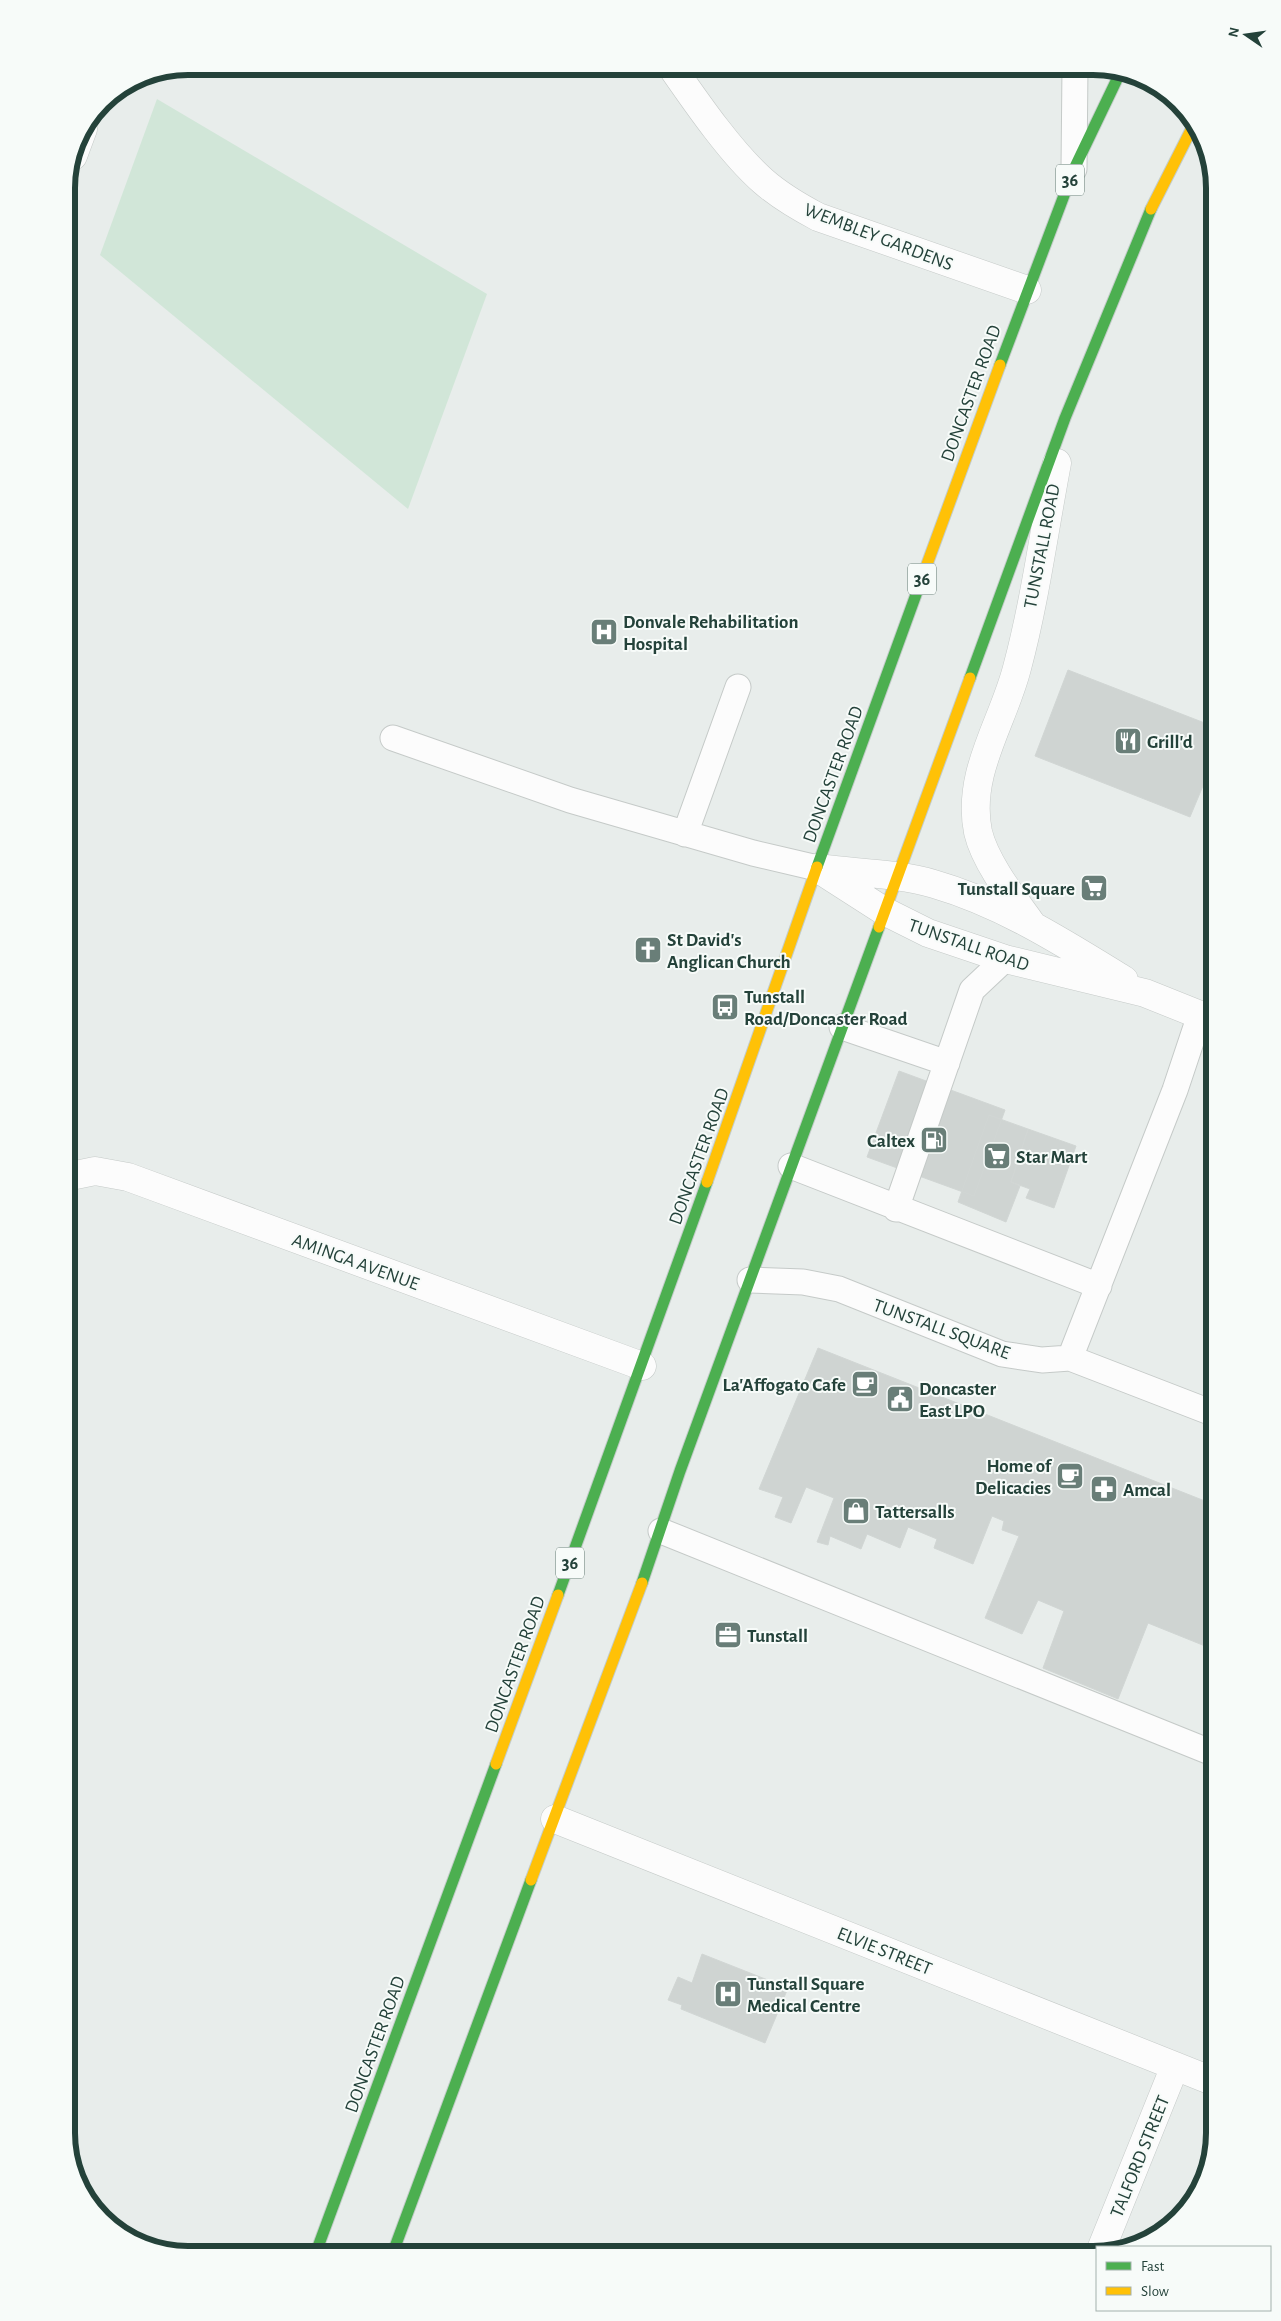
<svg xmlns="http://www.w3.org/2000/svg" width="1281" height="2321" viewBox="0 0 1281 2321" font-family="'Alegreya Sans',sans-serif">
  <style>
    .green { fill: #d1e6d8 }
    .building { fill: #cfd4d2; stroke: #d1d6d4 }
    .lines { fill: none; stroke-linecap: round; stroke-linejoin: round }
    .lane-casing { stroke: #c5cac8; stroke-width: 27 }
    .street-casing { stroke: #c5cac8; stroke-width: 29 }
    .fast-casing { stroke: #c3ccc9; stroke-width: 13 }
    .slow-casing { stroke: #c3ccc9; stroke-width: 13 }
    .lane { stroke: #fcfcfc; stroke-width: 25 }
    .street { stroke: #fcfcfc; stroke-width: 28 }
    .fast { stroke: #4caf50; stroke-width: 11 }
    .slow { stroke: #ffc107; stroke-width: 11 }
    .labels { text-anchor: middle; stroke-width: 4; stroke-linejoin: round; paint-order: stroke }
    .shield { fill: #f7fbf9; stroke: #637a73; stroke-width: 1 }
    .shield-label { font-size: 18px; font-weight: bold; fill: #24423a }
    .street-label { font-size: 19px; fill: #24423a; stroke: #f7fbf9 }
    .poi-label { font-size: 19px; font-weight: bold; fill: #24423a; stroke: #f7fbf9; text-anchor: start }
    .rim { fill: none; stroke: #24423a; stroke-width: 6 }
  </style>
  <rect width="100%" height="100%" fill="#e8edeb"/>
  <path class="green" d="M157,99L487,294L408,509L100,255Z"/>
  <path class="building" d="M1068,670L1215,727V757L1190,817L1035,756Z
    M899,1071L1005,1110L974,1196L867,1157Z
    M989,1115L1028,1129L1011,1182L1020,1186L1006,1222L958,1202Z
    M1028,1129L1076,1146L1054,1208L1026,1198L1030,1189L1011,1182Z
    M818,1348L1215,1505V1650L1148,1623L1118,1699L1043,1668L1064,1611L1038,1600L1022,1634L985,1618L1019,1536L1002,1530L1004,1521L992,1516L973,1564L934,1548L937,1539L908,1527L900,1548L867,1534L861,1549L830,1536L828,1545L817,1542L834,1498L806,1487L791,1523L775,1517L783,1497L759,1489Z
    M702,1954L788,1988L765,2043L681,2009L682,2005L668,2000L678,1977L692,1983Z"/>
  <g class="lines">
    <g class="lane-casing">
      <path id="lane" d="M1074,169L1075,67
        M393,738L570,800L753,853L817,868
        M685,834L738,687
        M842,1027L947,1063
        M791,1166L1099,1286
        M896,1209L972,990L1005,959
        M750,1280L803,1282L839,1289L1002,1354L1042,1360L1070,1358L1215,1414
        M1070,1358L1175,1090L1200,1015
        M661,1531L1215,1754"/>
    </g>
    <g class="street-casing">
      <path id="street" d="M671,66C696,102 731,153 763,181C780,196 799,207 818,217L1027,290
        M73,156L83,129
        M817,868L884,911L928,933L1005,959L1145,993L1215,1021
        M825,869C859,873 902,874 934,884C1003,904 1064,943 1124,980
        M1031,923C1013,898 985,862 978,832C966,773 1003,723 1017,668C1035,601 1044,531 1057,463
        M66,1177L95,1171L128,1177L642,1366
        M555,1819L1215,2082
        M1102,2247L1175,2066"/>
    </g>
    <g class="fast-casing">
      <path id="fast" d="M1000,365L1074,169L1120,73
        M970,678L1065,418L1151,209
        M817,867L926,567
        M642,1583L680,1471L879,927
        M558,1595L707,1182
        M315,2255L496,1764
        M392,2255L531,1880"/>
    </g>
    <g class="slow-casing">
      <path id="slow" d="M1151,209L1193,126
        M926,567L1000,365
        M879,927L970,678
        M707,1182L817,867
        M496,1764L558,1595
        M531,1880L642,1583"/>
    </g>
    <use href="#lane" class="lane"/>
    <use href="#street" class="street"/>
    <use href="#fast" class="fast"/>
    <use href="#slow" class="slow"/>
  </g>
  <defs>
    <g id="hospital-square" transform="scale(1.4375)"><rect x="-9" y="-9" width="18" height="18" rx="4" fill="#697e78" stroke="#f7fbf9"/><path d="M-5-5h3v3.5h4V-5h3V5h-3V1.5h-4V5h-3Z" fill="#fff"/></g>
    <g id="restaurant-square" transform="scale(1.4375)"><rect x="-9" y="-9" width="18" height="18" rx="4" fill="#697e78" stroke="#f7fbf9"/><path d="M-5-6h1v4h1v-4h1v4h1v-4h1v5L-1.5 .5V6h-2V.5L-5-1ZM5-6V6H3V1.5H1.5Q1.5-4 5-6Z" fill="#fff"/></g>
    <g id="supermarket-square" transform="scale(1.4375)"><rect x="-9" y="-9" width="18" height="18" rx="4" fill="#697e78" stroke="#f7fbf9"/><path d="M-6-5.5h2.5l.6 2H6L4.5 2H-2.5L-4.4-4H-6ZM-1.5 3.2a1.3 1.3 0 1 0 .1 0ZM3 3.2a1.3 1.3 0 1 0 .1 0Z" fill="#fff"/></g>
    <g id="church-square" transform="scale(1.4375)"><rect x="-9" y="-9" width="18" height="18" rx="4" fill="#697e78" stroke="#f7fbf9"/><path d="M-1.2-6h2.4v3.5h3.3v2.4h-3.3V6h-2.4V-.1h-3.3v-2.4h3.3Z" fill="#fff"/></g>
    <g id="bus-square" transform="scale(1.4375)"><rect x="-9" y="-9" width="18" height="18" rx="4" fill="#697e78" stroke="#f7fbf9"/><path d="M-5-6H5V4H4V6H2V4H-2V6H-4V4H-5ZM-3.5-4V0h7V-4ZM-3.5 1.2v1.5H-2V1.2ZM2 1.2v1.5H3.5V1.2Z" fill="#fff"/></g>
    <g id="fuel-square" transform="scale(1.4375)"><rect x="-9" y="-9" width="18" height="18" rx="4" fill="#697e78" stroke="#f7fbf9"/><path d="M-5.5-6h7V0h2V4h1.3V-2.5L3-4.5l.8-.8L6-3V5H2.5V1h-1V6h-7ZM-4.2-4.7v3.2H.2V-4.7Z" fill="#fff"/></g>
    <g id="cafe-square" transform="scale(1.4375)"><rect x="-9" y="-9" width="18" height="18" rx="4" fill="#697e78" stroke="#f7fbf9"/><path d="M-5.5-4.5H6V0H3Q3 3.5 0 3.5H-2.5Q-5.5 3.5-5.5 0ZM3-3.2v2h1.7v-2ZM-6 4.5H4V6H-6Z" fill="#fff"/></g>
    <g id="civic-square" transform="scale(1.4375)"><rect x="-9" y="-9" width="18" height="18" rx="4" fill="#697e78" stroke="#f7fbf9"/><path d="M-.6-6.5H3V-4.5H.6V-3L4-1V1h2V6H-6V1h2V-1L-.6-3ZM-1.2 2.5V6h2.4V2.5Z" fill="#fff"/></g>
    <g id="pharmacy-square" transform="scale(1.4375)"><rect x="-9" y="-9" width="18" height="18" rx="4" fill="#697e78" stroke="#f7fbf9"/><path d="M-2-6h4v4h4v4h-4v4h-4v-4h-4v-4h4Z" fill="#fff"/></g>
    <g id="shop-square" transform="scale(1.4375)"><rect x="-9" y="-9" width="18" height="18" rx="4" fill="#697e78" stroke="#f7fbf9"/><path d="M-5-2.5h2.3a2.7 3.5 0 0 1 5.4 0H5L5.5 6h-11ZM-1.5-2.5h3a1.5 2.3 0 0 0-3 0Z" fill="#fff"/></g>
    <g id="office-square" transform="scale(1.4375)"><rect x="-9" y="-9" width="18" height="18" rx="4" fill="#697e78" stroke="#f7fbf9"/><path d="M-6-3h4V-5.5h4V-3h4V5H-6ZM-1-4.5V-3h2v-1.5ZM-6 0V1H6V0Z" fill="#fff"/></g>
  </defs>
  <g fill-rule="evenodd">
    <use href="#hospital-square" x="604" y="632"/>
    <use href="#restaurant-square" x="1128" y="741"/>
    <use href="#supermarket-square" x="1094" y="888"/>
    <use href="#church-square" x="648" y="950"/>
    <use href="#bus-square" x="725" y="1007"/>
    <use href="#fuel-square" x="934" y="1140"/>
    <use href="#supermarket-square" x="997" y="1156"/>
    <use href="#cafe-square" x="865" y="1384"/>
    <use href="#civic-square" x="900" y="1399"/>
    <use href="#cafe-square" x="1070" y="1476"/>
    <use href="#pharmacy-square" x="1104" y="1489"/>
    <use href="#shop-square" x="856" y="1511"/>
    <use href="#office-square" x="728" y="1635"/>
    <use href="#hospital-square" x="728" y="1994"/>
  </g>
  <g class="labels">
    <g class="shield">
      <rect x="1056" y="164.5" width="28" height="31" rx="4"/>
      <rect x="908" y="563.5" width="28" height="31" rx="4"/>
      <rect x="556" y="1547.5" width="28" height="31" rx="4"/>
    </g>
    <g class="shield-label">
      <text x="1070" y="186">36</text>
      <text x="922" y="585">36</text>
      <text x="570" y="1569">36</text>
    </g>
    <g class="street-label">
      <text transform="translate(879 236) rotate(21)" y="7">WEMBLEY GARDENS</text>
      <text transform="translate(970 393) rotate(-70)" y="7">DONCASTER ROAD</text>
      <text transform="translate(1041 546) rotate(-79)" y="7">TUNSTALL ROAD</text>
      <text transform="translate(832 774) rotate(-70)" y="7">DONCASTER ROAD</text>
      <text transform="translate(969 944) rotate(19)" y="7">TUNSTALL ROAD</text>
      <text transform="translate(698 1156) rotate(-70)" y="7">DONCASTER ROAD</text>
      <text transform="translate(356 1261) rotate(20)" y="7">AMINGA AVENUE</text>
      <text transform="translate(942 1328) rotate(20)" y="7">TUNSTALL SQUARE</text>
      <text transform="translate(514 1664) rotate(-70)" y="7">DONCASTER ROAD</text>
      <text transform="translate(885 1950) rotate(22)" y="7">ELVIE STREET</text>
      <text transform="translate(374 2044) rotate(-70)" y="7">DONCASTER ROAD</text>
      <text transform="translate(1139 2156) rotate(-68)" y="7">TALFORD STREET</text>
    </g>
    <g class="poi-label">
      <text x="623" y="628">Donvale Rehabilitation<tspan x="623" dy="22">Hospital</tspan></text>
      <text x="1147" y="748">Grill'd</text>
      <text x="1075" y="895" text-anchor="end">Tunstall Square</text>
      <text x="667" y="946">St David's<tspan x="667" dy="22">Anglican Church</tspan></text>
      <text x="744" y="1003">Tunstall<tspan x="744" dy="22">Road/Doncaster Road</tspan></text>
      <text x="915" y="1147" text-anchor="end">Caltex</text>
      <text x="1016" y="1163">Star Mart</text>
      <text x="846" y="1391" text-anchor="end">La'Affogato Cafe</text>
      <text x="919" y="1395">Doncaster<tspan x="919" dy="22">East LPO</tspan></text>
      <text x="1051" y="1472" text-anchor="end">Home of<tspan x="1051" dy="22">Delicacies</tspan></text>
      <text x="1123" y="1496">Amcal</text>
      <text x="875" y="1518">Tattersalls</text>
      <text x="747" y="1642">Tunstall</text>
      <text x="747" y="1990">Tunstall Square<tspan x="747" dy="22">Medical Centre</tspan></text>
    </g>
  </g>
  <path d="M0 0H1281V2321H0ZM188 75H1093A113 113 0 0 1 1206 188V2133A113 113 0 0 1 1093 2246H188A113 113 0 0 1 75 2133V188A113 113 0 0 1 188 75Z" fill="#f7fbf9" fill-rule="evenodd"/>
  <path class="rim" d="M188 75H1093A113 113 0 0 1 1206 188V2133A113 113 0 0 1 1093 2246H188A113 113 0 0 1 75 2133V188A113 113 0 0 1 188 75Z"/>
  <rect x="1096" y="2246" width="175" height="65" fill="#f7fbf9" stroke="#a3b1ad"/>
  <rect x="1106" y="2262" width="25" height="8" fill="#4caf50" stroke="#a3b1ad"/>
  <text x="1141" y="2271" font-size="15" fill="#24423a">Fast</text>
  <rect x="1106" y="2287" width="25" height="8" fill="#ffc107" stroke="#a3b1ad"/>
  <text x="1141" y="2296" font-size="15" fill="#24423a">Slow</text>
  <g transform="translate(1246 35) rotate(283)" stroke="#f7fbf9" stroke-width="4" paint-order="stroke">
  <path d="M0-4L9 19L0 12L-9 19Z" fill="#24423a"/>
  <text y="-8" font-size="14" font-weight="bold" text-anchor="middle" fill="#24423a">N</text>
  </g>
</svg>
